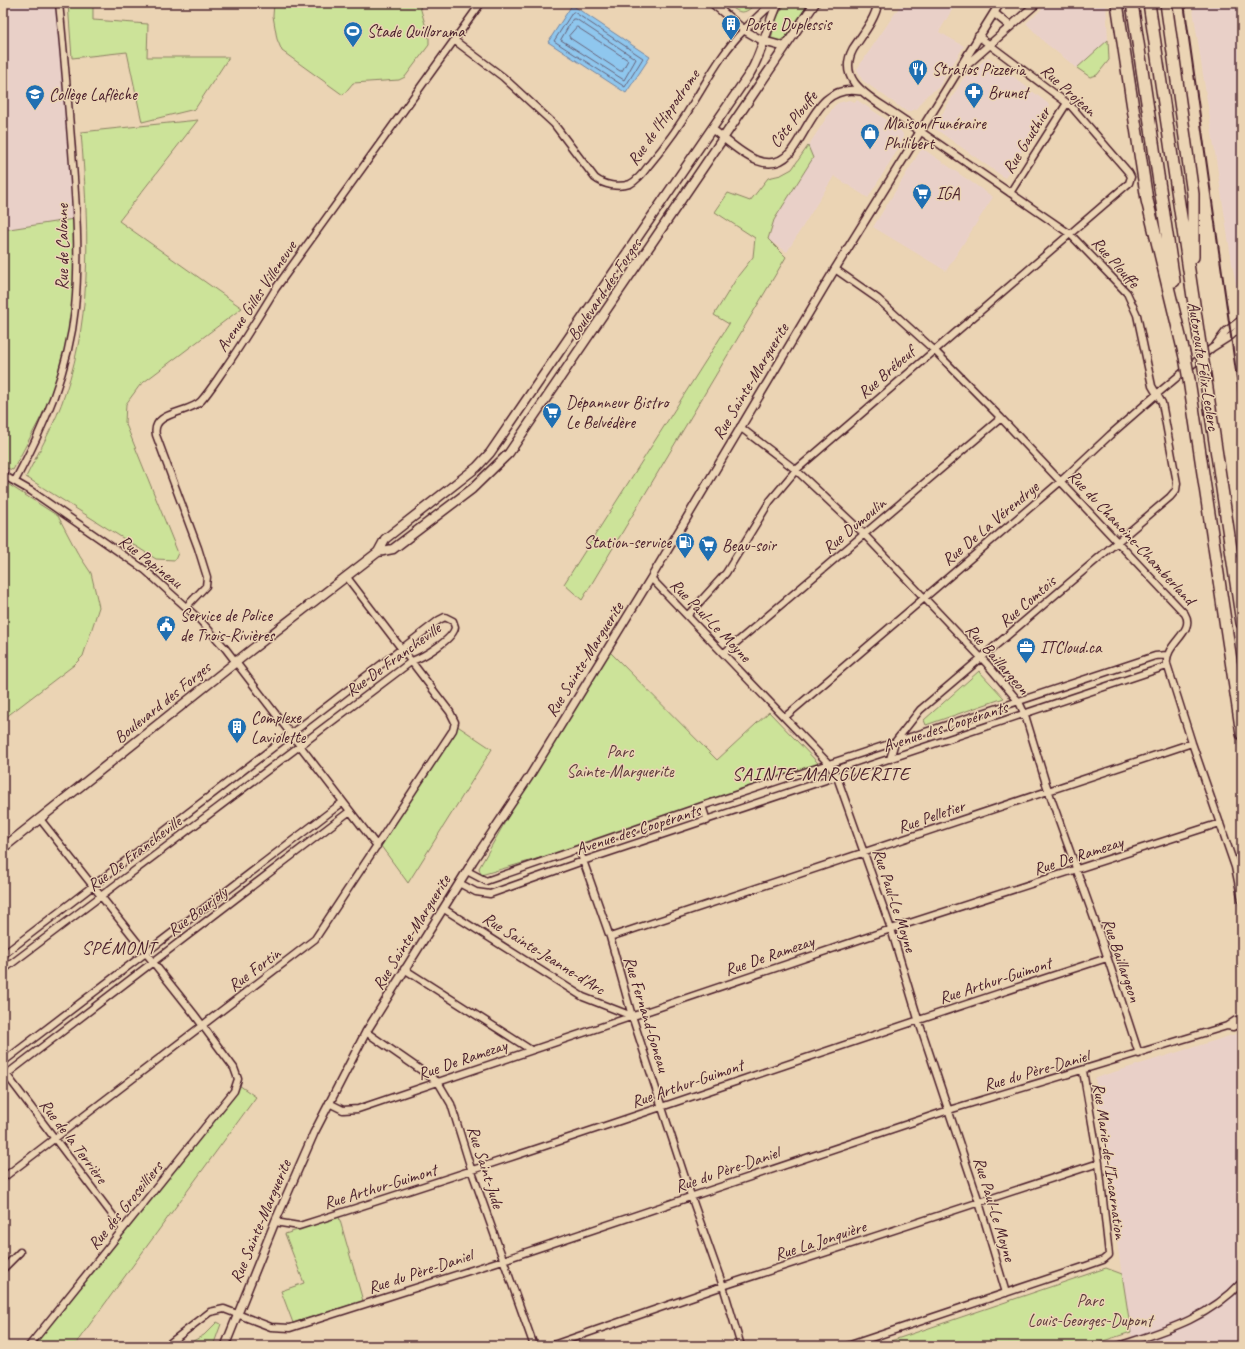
<svg xmlns="http://www.w3.org/2000/svg" width="1245" height="1349" viewBox="0 0 1245 1349" font-family="Caveat,sans-serif">
  <style>
    .built { fill: #e9d0c8 }
    .green { fill: #cce399; stroke: #8b8162 }
    .water { fill: #8fc7ee; stroke: #7384a0 }
    .lines { fill: none; stroke-linecap: round; stroke-linejoin: round }
    .shore { stroke: #666279; stroke-width: 1 }
    .minor-casing { stroke: #4a1f2b; stroke-width: 9 }
    .tertiary-casing { stroke: #4a1f2b; stroke-width: 10 }
    .secondary-casing { stroke: #4a1f2b; stroke-width: 11 }
    .motorway-casing { stroke: #4a1f2b; stroke-width: 14 }
    .minor { stroke: #ebd4b4; stroke-width: 6 }
    .tertiary { stroke: #ebd4b4; stroke-width: 7 }
    .secondary { stroke: #ebd4b4; stroke-width: 8 }
    .motorway { stroke: #ebd4b4; stroke-width: 11 }
    .rail { stroke: #4a1f2b; stroke-width: 2 }
    .motorway-bridge-casing { stroke: #4a1f2b; stroke-width: 14; stroke-linecap: butt }
    .motorway-bridge { stroke: #ebd4b4; stroke-width: 11 }
    .labels { text-anchor: middle; stroke-width: 3; stroke-linejoin: round; paint-order: stroke }
    .poi-label { font-size: 17px; fill: #4a1f2b; stroke: #ebd4b4; text-anchor: start }
    .street-label { font-size: 17px; fill: #4a1f2b; stroke: #ebd4b4 }
    .park-label { font-size: 17px; fill: #5e3c3c; stroke: #ebd4b4 }
    .neighbourhood-label { font-size: 18px; letter-spacing: 1px; fill: #4a1f2b; stroke: #ebd4b4 }
    .quarter-label { font-size: 19px; letter-spacing: 1px; fill: #4a1f2b; stroke: #ebd4b4 }
  </style>
  <rect width="100%" height="100%" fill="#ebd4b4"/>
  <filter id="ink" filterUnits="userSpaceOnUse"><feTurbulence type="fractalNoise" baseFrequency=".025" numOctaves="2"/><feDisplacementMap in="SourceGraphic" scale="8" xChannelSelector="R" yChannelSelector="G"/><feConvolveMatrix kernelMatrix="1 2 1 2 8 2 1 2 1" color-interpolation-filters="sRGB"/></filter>
  <g filter="url(#ink)">
    <path class="built" d="M3,3H59L74,219L3,230Z
      M902,3H956L939,32L964,46L938,88L927,95L917,109L907,112L862,80L857,69Z
      M1049,3H1106L1108,40L1077,68L1044,42L1026,23Z
      M1192,3H1242L1241,309L1232,264Z
      M988,57L1050,105L1005,178L934,128L964,77Z
      M849,100L855,102L857,100L899,128L903,134V141L868,198L834,176L787,252L768,240L774,220L812,158L808,146L834,106L838,103Z
      M922,148L993,197L946,271L873,227Z
      M1242,1032V1265L1236,1273L1242,1278V1330L1238,1346H1133L1119,1256L1095,1078Z"/>
    <path class="green" d="M68,3H93V20L148,24L147,57H229L195,109L142,122L127,52L72,58Z
      M274,3H419L429,38V45L405,77L399,80L353,83L343,95L282,51L277,39L273,16Z
      M727,3H756C744,16 739,14 727,3Z
      M786,3H809L785,38L779,41L771,39L776,18Z
      M1108,40L1109,60L1097,75L1090,77L1077,68Z
      M198,120L119,221L242,308L140,385L126,404L125,422L178,553L175,560L156,559L26,477C39,451 56,422 65,394C94,310 88,220 81,132Z
      M808,146L813,158L774,220L768,239L786,257L582,600L564,584L729,324L714,315L738,276L753,257L755,238L715,212L728,193L750,201L768,178L781,175L792,169Z
      M74,219L80,275L69,337L51,398L13,470L3,467V230Z
      M3,481L58,516L77,552L91,573L99,607L83,656L74,665L6,717L3,710Z
      M607,649L717,760L769,712L821,766L578,847L481,875L479,868L572,704Z
      M979,671L1004,698L926,725L924,720Z
      M456,725L492,749L408,883L378,842Z
      M236,1083L256,1097L74,1346H26Z
      M339,1217L363,1301L293,1323L281,1291L304,1283L285,1234Z
      M1106,1268L1122,1274L1131,1332L1088,1346H876Z
      M217,1322L221,1324L213,1346H184L204,1335Z"/>
    <path class="water" d="M572,5L650,57L626,93L548,42Z"/>
    <g class="lines">
      <path class="shore" d="M574,12L643,58L625,87L554,41L572,13Z
        M573,19H576L636,59L624,80L561,40Z
        M577,27L628,60L622,71H620L570,38L569,36Z"/>
      <g class="minor-casing">
        <path id="minor" d="M454,40L503,77L554,124L595,178C604,185 618,188 630,184C638,180 644,172 649,165C667,144 684,119 698,95C712,72 725,49 744,30
          M1010,193L1067,103
          M835,269L878,299L934,350L1001,418L1185,614C1196,632 1164,644 1167,664L1192,743L1235,867L1242,901
          M1216,344L1226,331L1242,319
          M740,427L796,470L860,530L987,664L1019,702L1025,715L1046,784L1101,938L1139,1054
          M3,475L31,491L145,570L198,618L225,648L377,846
          M15,481C44,427 69,369 75,308C80,256 76,203 72,151C68,101 64,52 59,3
          M651,578L829,764L837,777L891,929L918,1019L979,1202L1006,1293
          M186,607L206,586L207,577L198,548L156,435C151,411 189,414 201,401C209,392 216,381 223,371C242,344 259,316 276,288L481,3
          M688,615L726,573L770,501L796,470L1129,183L1131,177L1129,173L1071,106L978,36
          M724,653L1001,418
          M785,717L1061,481L1110,435L1157,394L1212,348L1231,336L1242,326
          M890,759L895,742L920,710L1170,497L1176,490L1177,483L1162,403L1152,386L1137,315L1127,293L1070,234L920,131
          M702,806L707,821
          M579,849L610,937L632,1016L691,1196L723,1286L741,1346
          M467,871L486,881L702,806L1155,656L1167,655
          M459,883L476,892L490,894L583,861L1167,666
          M444,909L583,997L632,1016
          M610,937L1192,743
          M3,955L439,620L445,617L453,621L455,627C454,639 423,657 412,661L3,970
          M404,969L531,1050
          M1227,1026L1233,1027L1242,1022
          M366,1032L438,1082L451,1104L472,1172L534,1346
          M3,1062L343,802
          M3,1070L123,1229
          M3,1077L350,811
          M329,1103L343,1110L358,1109L891,929L1220,823
          M3,1178L315,939L453,730L455,722L450,712L346,576
          M275,1222L299,1226C570,1141 837,1045 1107,958
          M3,1269L20,1252
          M29,1346L234,1091L238,1079L234,1068L194,1014L40,819
          M166,1346L210,1312L224,1309L271,1327L290,1328L503,1260L949,1110L1227,1026L1236,1020L1241,1022
          M550,1346L723,1286L1099,1163
          M847,1346L1086,1266L1103,1260L1109,1255L1099,1163L1083,1071
          M1118,1346C1164,1331 1208,1319 1242,1282"/>
      </g>
      <g class="tertiary-casing">
        <path id="tertiary" d="M712,3L744,30L763,41
          M878,3C875,20 862,35 853,49C837,79 866,95 887,109C898,116 909,124 920,131
          M994,13L1010,26
          M744,30L765,10L775,3
          M961,70L1037,3
          M712,129C734,145 765,180 790,153C811,127 819,84 860,91
          M225,1346L275,1222L314,1133L366,1032L473,861L529,777L651,578L835,269L1000,3"/>
      </g>
      <g class="secondary-casing">
        <path id="secondary" d="M763,41L785,47
          M378,552L393,549L472,489L509,453L815,3
          M3,848L246,654L378,552L385,539L477,467L490,453L750,73C763,51 767,26 778,3"/>
      </g>
      <g class="motorway-casing">
        <path id="motorway" d="M1117,3L1147,200L1185,357
          M1132,3L1174,281
          M1149,3L1200,344
          M1166,3L1193,194V257
          M1204,368L1242,623
          M1189,380L1242,734"/>
      </g>
      <use href="#minor" class="minor"/>
      <use href="#tertiary" class="tertiary"/>
      <use href="#secondary" class="secondary"/>
      <use href="#motorway" class="motorway"/>
      <path class="rail" d="M1184,3L1242,414"/>
      <g class="motorway-bridge-casing">
        <path id="motorway-bridge" d="M1200,344L1204,368
          M1185,357L1189,380"/>
      </g>
      <use href="#motorway-bridge" class="motorway-bridge"/>
    </g>
  </g>
  <defs>
    <g id="building-pin" transform="scale(1)"><path d="M0 17L-7.5 6A9.5 9.5 0 1 1 7.5 6Z" fill="#1f6fb2" stroke="#ebd4b4"/><path d="M-4-6H4V6H1V3H-1V6H-4ZM-2.5-4.3h1.7v1.8h-1.7ZM.8-4.3h1.7v1.8H.8ZM-2.5-1h1.7V.8h-1.7ZM.8-1h1.7V.8H.8Z" fill="#fff"/></g>
    <g id="stadium-pin" transform="scale(1)"><path d="M0 17L-7.5 6A9.5 9.5 0 1 1 7.5 6Z" fill="#1f6fb2" stroke="#ebd4b4"/><path d="M0-5a6.5 5 0 1 0 0 10a6.5 5 0 1 0 0-10ZM-3.5-1.8h7v3.6h-7Z" fill="#fff"/></g>
    <g id="restaurant-pin" transform="scale(1)"><path d="M0 17L-7.5 6A9.5 9.5 0 1 1 7.5 6Z" fill="#1f6fb2" stroke="#ebd4b4"/><path d="M-5-6h1v4h1v-4h1v4h1v-4h1v5L-1.5 .5V6h-2V.5L-5-1ZM5-6V6H3V1.5H1.5Q1.5-4 5-6Z" fill="#fff"/></g>
    <g id="pharmacy-pin" transform="scale(1)"><path d="M0 17L-7.5 6A9.5 9.5 0 1 1 7.5 6Z" fill="#1f6fb2" stroke="#ebd4b4"/><path d="M-2-6h4v4h4v4h-4v4h-4v-4h-4v-4h4Z" fill="#fff"/></g>
    <g id="school-pin" transform="scale(1)"><path d="M0 17L-7.5 6A9.5 9.5 0 1 1 7.5 6Z" fill="#1f6fb2" stroke="#ebd4b4"/><path d="M0-5L7-2L0 1L-7-2ZM-4 1L0 2.5L4 1V4Q0 6-4 4Z" fill="#fff"/></g>
    <g id="shop-pin" transform="scale(1)"><path d="M0 17L-7.5 6A9.5 9.5 0 1 1 7.5 6Z" fill="#1f6fb2" stroke="#ebd4b4"/><path d="M-5-2.5h2.3a2.7 3.5 0 0 1 5.4 0H5L5.5 6h-11ZM-1.5-2.5h3a1.5 2.3 0 0 0-3 0Z" fill="#fff"/></g>
    <g id="supermarket-pin" transform="scale(1)"><path d="M0 17L-7.5 6A9.5 9.5 0 1 1 7.5 6Z" fill="#1f6fb2" stroke="#ebd4b4"/><path d="M-6-5.5h2.5l.6 2H6L4.5 2H-2.5L-4.4-4H-6ZM-1.5 3.2a1.3 1.3 0 1 0 .1 0ZM3 3.2a1.3 1.3 0 1 0 .1 0Z" fill="#fff"/></g>
    <g id="fuel-pin" transform="scale(1)"><path d="M0 17L-7.5 6A9.5 9.5 0 1 1 7.5 6Z" fill="#1f6fb2" stroke="#ebd4b4"/><path d="M-5.5-6h7V0h2V4h1.3V-2.5L3-4.5l.8-.8L6-3V5H2.5V1h-1V6h-7ZM-4.2-4.7v3.2H.2V-4.7Z" fill="#fff"/></g>
    <g id="civic-pin" transform="scale(1)"><path d="M0 17L-7.5 6A9.5 9.5 0 1 1 7.5 6Z" fill="#1f6fb2" stroke="#ebd4b4"/><path d="M-.6-6.5H3V-4.5H.6V-3L4-1V1h2V6H-6V1h2V-1L-.6-3ZM-1.2 2.5V6h2.4V2.5Z" fill="#fff"/></g>
    <g id="office-pin" transform="scale(1)"><path d="M0 17L-7.5 6A9.5 9.5 0 1 1 7.5 6Z" fill="#1f6fb2" stroke="#ebd4b4"/><path d="M-6-3h4V-5.5h4V-3h4V5H-6ZM-1-4.5V-3h2v-1.5ZM-6 0V1H6V0Z" fill="#fff"/></g>
  </defs>
  <g fill-rule="evenodd">
    <use href="#building-pin" x="731" y="24"/>
    <use href="#stadium-pin" x="353" y="31"/>
    <use href="#restaurant-pin" x="918" y="69"/>
    <use href="#pharmacy-pin" x="974" y="92"/>
    <use href="#school-pin" x="35" y="94"/>
    <use href="#shop-pin" x="870" y="133"/>
    <use href="#supermarket-pin" x="922" y="193"/>
    <use href="#supermarket-pin" x="552" y="412"/>
    <use href="#fuel-pin" x="685" y="542"/>
    <use href="#supermarket-pin" x="708" y="545"/>
    <use href="#civic-pin" x="166" y="625"/>
    <use href="#office-pin" x="1026" y="647"/>
    <use href="#building-pin" x="237" y="727"/>
  </g>
  <g class="labels">
    <g class="poi-label">
      <text x="745" y="30">Porte Duplessis</text>
      <text x="367" y="37">Stade Quillorama</text>
      <text x="932" y="75">Stratos Pizzeria</text>
      <text x="988" y="98">Brunet</text>
      <text x="49" y="100">Collège Laflèche</text>
      <text x="884" y="129">Maison Funéraire<tspan x="884" dy="20">Philibert</tspan></text>
      <text x="936" y="199">IGA</text>
      <text x="566" y="408">Dépanneur Bistro<tspan x="566" dy="20">Le Belvédère</tspan></text>
      <text x="671" y="548" text-anchor="end">Station-service</text>
      <text x="722" y="551">Beau-soir</text>
      <text x="180" y="621">Service de Police<tspan x="180" dy="20">de Trois-Rivières</tspan></text>
      <text x="1040" y="653">ITCloud.ca</text>
      <text x="251" y="723">Complexe<tspan x="251" dy="20">Laviolette</tspan></text>
    </g>
    <g class="street-label">
      <text transform="translate(1069 90) rotate(42)" y="6">Rue Projean</text>
      <text transform="translate(663 117) rotate(-55)" y="6">Rue de l'Hippodrome</text>
      <text transform="translate(793 119) rotate(-52)" y="6">Côte Plouffe</text>
      <text transform="translate(1026 140) rotate(-58)" y="6">Rue Gauthier</text>
      <text transform="translate(62 247) rotate(-90)" y="6">Rue de Calonne</text>
      <text transform="translate(1116 262) rotate(48)" y="6">Rue Plouffe</text>
      <text transform="translate(604 289) rotate(-56)" y="6">Boulevard des Forges</text>
      <text transform="translate(256 296) rotate(-56)" y="6">Avenue Gilles Villeneuve</text>
      <text transform="translate(1204 366) rotate(81)" y="6">Autoroute Félix-Leclerc</text>
      <text transform="translate(886 372) rotate(-41)" y="6">Rue Brébeuf</text>
      <text transform="translate(750 381) rotate(-59)" y="6">Rue Sainte-Marguerite</text>
      <text transform="translate(990 523) rotate(-40)" y="6">Rue De La Vérendrye</text>
      <text transform="translate(854 525) rotate(-40)" y="6">Rue Dumoulin</text>
      <text transform="translate(1132 537) rotate(47)" y="6">Rue du Chanoine-Chamberland</text>
      <text transform="translate(151 561) rotate(38)" y="6">Rue Papineau</text>
      <text transform="translate(1027 601) rotate(-41)" y="6">Rue Comtois</text>
      <text transform="translate(711 620) rotate(46)" y="6">Rue Paul-Le Moyne</text>
      <text transform="translate(393 659) rotate(-36)" y="6">Rue De Francheville</text>
      <text transform="translate(584 659) rotate(-58)" y="6">Rue Sainte-Marguerite</text>
      <text transform="translate(998 659) rotate(49)" y="6">Rue Baillargeon</text>
      <text transform="translate(162 702) rotate(-39)" y="6">Boulevard des Forges</text>
      <text transform="translate(945 726) rotate(-18)" y="6">Avenue des Coopérants</text>
      <text transform="translate(931 816) rotate(-19)" y="6">Rue Pelletier</text>
      <text transform="translate(638 829) rotate(-18)" y="6">Avenue des Coopérants</text>
      <text transform="translate(134 853) rotate(-37)" y="6">Rue De Francheville</text>
      <text transform="translate(1078 855) rotate(-18)" y="6">Rue De Ramezay</text>
      <text transform="translate(895 900) rotate(72)" y="6">Rue Paul-Le Moyne</text>
      <text transform="translate(197 911) rotate(-37)" y="6">Rue Bourjoly</text>
      <text transform="translate(411 932) rotate(-58)" y="6">Rue Sainte-Marguerite</text>
      <text transform="translate(544 953) rotate(32)" y="6">Rue Sainte-Jeanne-d'Arc</text>
      <text transform="translate(769 955) rotate(-19)" y="6">Rue De Ramezay</text>
      <text transform="translate(1122 960) rotate(71)" y="6">Rue Baillargeon</text>
      <text transform="translate(254 969) rotate(-37)" y="6">Rue Fortin</text>
      <text transform="translate(995 980) rotate(-18)" y="6">Rue Arthur-Guimont</text>
      <text transform="translate(647 1014) rotate(73)" y="6">Rue Fernand-Goneau</text>
      <text transform="translate(462 1059) rotate(-19)" y="6">Rue De Ramezay</text>
      <text transform="translate(1036 1070) rotate(-16)" y="6">Rue du Père-Daniel</text>
      <text transform="translate(687 1083) rotate(-19)" y="6">Rue Arthur-Guimont</text>
      <text transform="translate(74 1141) rotate(53)" y="6">Rue de la Terrière</text>
      <text transform="translate(1110 1161) rotate(82)" y="6">Rue Marie-de-l'Incarnation</text>
      <text transform="translate(486 1167) rotate(72)" y="6">Rue Saint-Jude</text>
      <text transform="translate(727 1169) rotate(-19)" y="6">Rue du Père-Daniel</text>
      <text transform="translate(380 1186) rotate(-17)" y="6">Rue Arthur-Guimont</text>
      <text transform="translate(125 1205) rotate(-51)" y="6">Rue des Groseilliers</text>
      <text transform="translate(995 1209) rotate(73)" y="6">Rue Paul-Le Moyne</text>
      <text transform="translate(260 1221) rotate(-67)" y="6">Rue Sainte-Marguerite</text>
      <text transform="translate(820 1240) rotate(-18)" y="6">Rue La Jonquière</text>
      <text transform="translate(420 1271) rotate(-18)" y="6">Rue du Père-Daniel</text>
    </g>
    <g class="park-label">
      <text x="620" y="757">Parc<tspan x="620" dy="20">Sainte-Marguerite</tspan></text>
      <text x="1090" y="1306">Parc<tspan x="1090" dy="20">Louis-Georges-Dupont</tspan></text>
    </g>
    <g class="neighbourhood-label">
      <text x="119" y="954">SPÉMONT</text>
    </g>
    <g class="quarter-label">
      <text x="821" y="780">SAINTE-MARGUERITE</text>
    </g>
  </g>
  <rect width="1245" height="1349" fill="none" stroke="#ebd4b4" stroke-width="16"/>
  <rect x="8" y="8" width="1229" height="1333" fill="none" stroke="#4a1f2b" stroke-width="1.5" filter="url(#ink)"/>
</svg>
